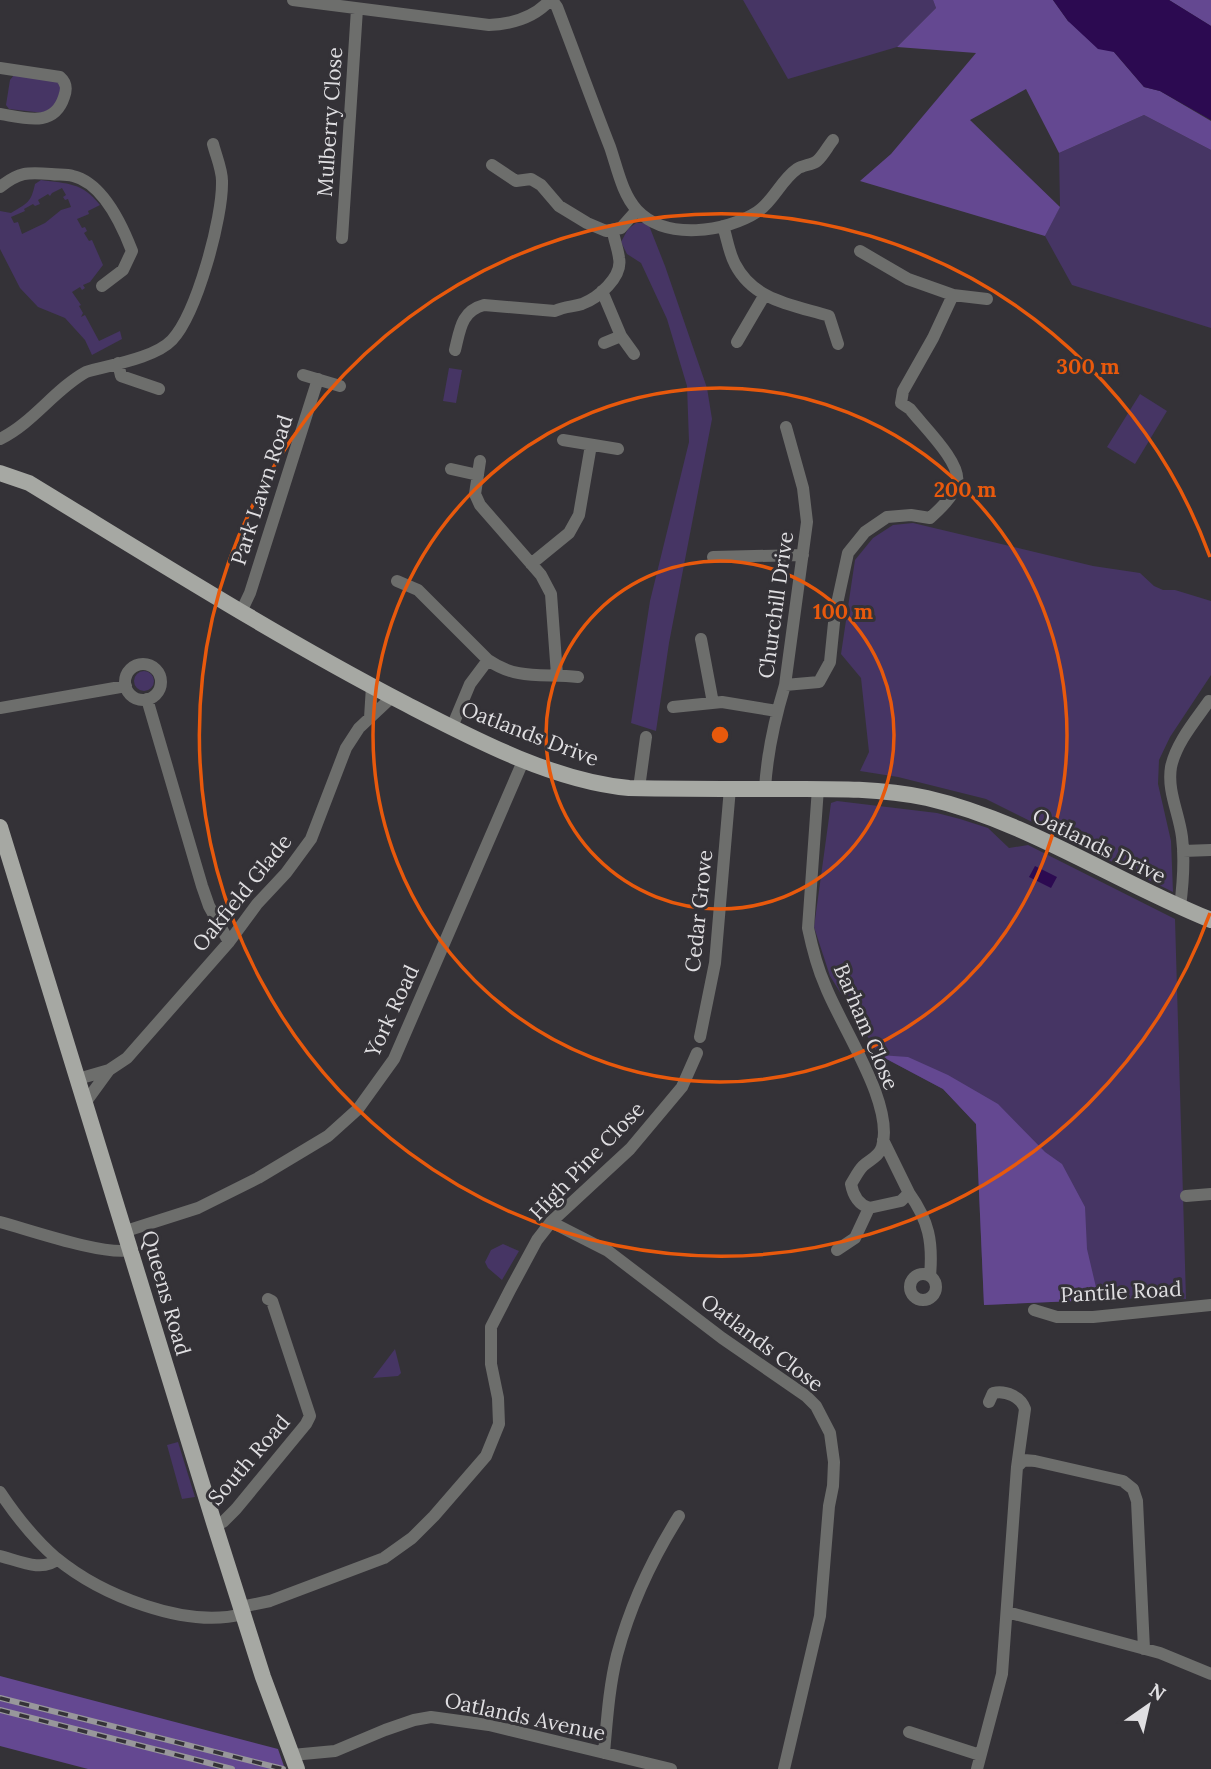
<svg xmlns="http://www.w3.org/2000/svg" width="1211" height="1769" viewBox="0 0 1211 1769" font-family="Lora,serif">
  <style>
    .green { fill: #463564; fill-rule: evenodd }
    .forest { fill: #644891 }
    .water { fill: #2c0a51 }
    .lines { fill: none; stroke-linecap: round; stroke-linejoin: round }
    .minor { stroke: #6d6e6c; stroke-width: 12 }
    .major { stroke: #a6a8a3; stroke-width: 16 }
    .rail-casing { stroke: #98979b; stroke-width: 6 }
    .rail { stroke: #343237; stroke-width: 3.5; stroke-dasharray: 10; stroke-linecap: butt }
    .ring { fill: none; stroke: #e8590c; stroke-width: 3.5 }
    .labels { text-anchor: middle; stroke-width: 6; stroke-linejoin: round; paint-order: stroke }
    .street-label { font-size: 21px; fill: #dfdee1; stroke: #343237 }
    .centre { fill: #e8590c; stroke: #343237; stroke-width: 3.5 }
    .ring-label { font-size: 21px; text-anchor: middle; font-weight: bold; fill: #e8590c; stroke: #343237; stroke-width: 6; stroke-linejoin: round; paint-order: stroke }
  </style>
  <rect width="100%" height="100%" fill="#343237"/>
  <path class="green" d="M743,0H933L936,8L897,47L788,79Z
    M14,75L58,80L62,85L60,102L44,113L9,109L6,105L10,80Z
    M1144,115L1211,150V328L1072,285L1045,236L1060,206L1059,153Z
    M41,180C68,184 82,182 100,205L88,211L89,214L77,219L82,228L85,227L87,231L84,233L89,241L92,240L103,265L90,282L83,285L85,288L82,290L80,287L72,292L81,305L79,306L83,313L81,317L85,315L99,341L120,331L122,339L92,355L85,340L65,318L38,307L20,288L0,249V211L11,213C27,203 31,203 35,184ZM62,188L66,195L63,197L65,200L68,199L71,207L61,210L45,223L22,234L18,222L14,223L11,217L25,211L24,209L33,204L35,206L40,204L38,200L48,194L50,196L52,193Z
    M636,223H648L665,266L707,388L712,419L669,643L656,731L631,723L650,601L689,442L687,386L667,319L641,263L627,254L621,242L628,229Z
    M449,368L462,370L456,403L443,401Z
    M1140,394L1167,411L1135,464L1107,447Z
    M913,523L1093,566L1140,573L1154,586L1163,590H1175L1211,601V675L1170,737L1159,760L1158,784L1171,841L1173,892L986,799L898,777L860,771L869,752L861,678L841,654L855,560L873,538L893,525Z
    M134 681a10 10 0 1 1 20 0a10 10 0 1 1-20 0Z
    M837,801L937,813L960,819L988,828L1009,848L1028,845L1175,919L1186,1299L1168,1297L984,1305L976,1124L943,1089L879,1055L830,976L814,927L831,803Z
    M503,1244L519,1251L502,1280L488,1268L485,1262L491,1250Z
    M395,1349L401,1373L398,1376L373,1378Z
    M178,1442L195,1497L182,1499L167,1445Z"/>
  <path class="forest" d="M933,0H1053L1068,21L1114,52L1144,87L1160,91L1211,121V150L1144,115L1059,153L1026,89L970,120L1060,207L1045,236L860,181L891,154L976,53L897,47L936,8Z
    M1169,0H1211V26Z
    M879,1055L908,1057L948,1075L998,1104L1045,1152L1062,1164L1085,1207L1087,1249L1099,1300L984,1305L976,1124L943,1089Z
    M0,1676L278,1749L285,1769H88L0,1746Z"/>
  <path class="water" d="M1053,0H1169L1211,26V120L1160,91L1144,87L1114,52L1098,49L1068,21Z
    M1035,866L1057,877L1051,888L1029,877Z"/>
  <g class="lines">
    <path class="minor" d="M293,0L489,25C512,24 534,18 550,0
      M552,0L557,7C575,54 592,101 610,147C617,167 622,194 637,210C666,241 726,232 757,212C773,202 781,180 797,169C803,165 812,165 817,161C823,156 828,146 833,140
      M0,68L60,77C67,83 67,89 64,97C54,128 25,118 0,114
      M492,165L516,181L531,179L541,185L559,206L587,223L606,231L621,228L637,210
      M0,187C19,172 27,172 51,174C58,175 66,174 73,176C103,183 122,225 132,251L123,270L102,286
      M723,226C727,238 729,253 735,264C754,301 793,305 829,316L838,344
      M342,238L357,9
      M860,251L908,279L953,295
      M602,291L621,336L604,343
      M621,336L634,354
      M737,342L764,296
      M455,350C460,330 461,311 484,305L555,311C565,306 573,307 582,304C598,298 623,277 619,258C618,249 614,240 613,231
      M118,363L121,376L159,389
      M303,375L340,386
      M0,439C33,423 55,389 86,372C110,365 155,358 172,340C197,313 223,217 222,181C222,169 216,156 213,144
      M563,440L618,449
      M480,461L475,494L480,505L541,575L551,594L557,675
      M451,469L478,475
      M713,557L803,555
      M531,564L569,533L579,515L591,445
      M397,581L418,590L488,660C518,681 544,673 578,677
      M241,612L250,593L318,379
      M701,639L713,703
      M125 682a18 18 0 1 1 36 0a18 18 0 1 1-36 0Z
      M785,685L819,682L830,662L835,613L848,553L865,532L887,517L911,515L930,518C940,509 953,497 957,483C962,463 923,426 910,409L901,403L903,391L933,338L953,295L987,299
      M147,699L202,886L209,906L229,942
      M673,707L722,702L777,711
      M0,708L126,686
      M370,718L372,686
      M452,727L470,684L488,660
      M639,788L646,737
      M818,788L808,928C812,947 817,967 825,985C841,1027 895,1104 882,1147C879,1157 869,1160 863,1166C858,1171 855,1178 851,1184C853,1195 858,1204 869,1208L855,1238L837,1250
      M765,789C767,754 775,718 785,685L807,522L803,488L786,427
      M1183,851L1211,850
      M1180,907C1183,884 1185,861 1182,837C1179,813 1167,791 1171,767C1176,743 1195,721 1209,701
      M700,1037L715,963L730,788
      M78,1079L109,1070L127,1058L229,942L257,904L286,873L311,839L346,748L359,728L392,697
      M85,1103L109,1070
      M909,1193C929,1221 933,1242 930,1276
      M1186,1196L1211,1194
      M869,1208L901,1201L909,1193L883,1140
      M0,1222C30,1230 104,1256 131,1250
      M551,1222L608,1251L722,1338L806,1396L816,1406L830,1433L834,1462L833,1486L829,1506L820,1616L784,1769
      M126,1231L198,1208L258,1178L328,1136L358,1109L394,1059L524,759
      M910 1287a13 13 0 1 1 26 0a13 13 0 1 1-26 0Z
      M1034,1310L1057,1317H1093L1211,1305
      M1017,1467L1024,1460L1035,1461L1123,1481L1133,1489L1137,1501L1144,1649
      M0,1492C16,1516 34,1539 56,1558C101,1595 185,1629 243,1614
      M215,1526L223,1522L236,1509L306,1424L310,1416L272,1301L268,1299
      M0,1556C17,1560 43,1573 57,1559
      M241,1607L270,1601L384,1558L412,1538L434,1516L486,1456L499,1424L498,1398L491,1364V1327L510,1290L537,1240L551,1222L630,1149L682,1087L697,1053
      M1007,1612L1160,1653L1211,1674
      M909,1732L980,1755
      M604,1753C607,1720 609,1687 617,1655C630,1606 652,1559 679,1516
      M292,1755L335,1751L385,1730L414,1720L431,1717L489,1725L671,1769
      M977,1769L1002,1674L1017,1467L1025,1409C1021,1397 1006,1390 993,1393L989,1402"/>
    <path class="major" d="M0,473L29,483C154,559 277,637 406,704C474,739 553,781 629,788C676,789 722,789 768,789C822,789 875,787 927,798C1027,821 1116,882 1211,920
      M0,827L215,1526L263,1677L297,1769"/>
    <g class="rail-casing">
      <path id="rail" d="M0,1698L283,1769
        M0,1710L232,1769"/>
    </g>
    <use href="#rail" class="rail"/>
  </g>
  <g class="ring">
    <circle cx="720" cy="735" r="174"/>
    <circle cx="720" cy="735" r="347"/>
    <path d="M1210 913A521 521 0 1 1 1210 557"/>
  </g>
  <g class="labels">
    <g class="street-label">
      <text transform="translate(330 122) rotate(-86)" y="7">Mulberry Close</text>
      <text transform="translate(262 490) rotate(-72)" y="7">Park Lawn Road</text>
      <text transform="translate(776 605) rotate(-82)" y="7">Churchill Drive</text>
      <text transform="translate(530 734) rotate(21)" y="7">Oatlands Drive</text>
      <text transform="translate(1099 846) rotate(26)" y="7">Oatlands Drive</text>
      <text transform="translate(242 893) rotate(-51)" y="7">Oakfield Glade</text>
      <text transform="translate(699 911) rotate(-84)" y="7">Cedar Grove</text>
      <text transform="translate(392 1011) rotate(-65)" y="7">York Road</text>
      <text transform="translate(866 1027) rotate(67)" y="7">Barham Close</text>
      <text transform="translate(587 1161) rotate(-46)" y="7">High Pine Close</text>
      <text transform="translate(1121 1292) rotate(-3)" y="7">Pantile Road</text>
      <text transform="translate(166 1293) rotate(74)" y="7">Queens Road</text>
      <text transform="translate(762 1343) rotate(37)" y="7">Oatlands Close</text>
      <text transform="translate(249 1460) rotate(-49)" y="7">South Road</text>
      <text transform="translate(525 1717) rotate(12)" y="7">Oatlands Avenue</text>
    </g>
  </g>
  <circle cx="720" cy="735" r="10" class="centre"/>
  <g class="ring-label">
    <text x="1088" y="374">300 m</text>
    <text x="965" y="497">200 m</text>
    <text x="843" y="619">100 m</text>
  </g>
  <g transform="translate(1148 1706) rotate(34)" stroke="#343237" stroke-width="5" paint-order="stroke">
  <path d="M0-5L12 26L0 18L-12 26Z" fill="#dfdee1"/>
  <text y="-10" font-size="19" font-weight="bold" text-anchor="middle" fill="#dfdee1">N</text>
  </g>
</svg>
